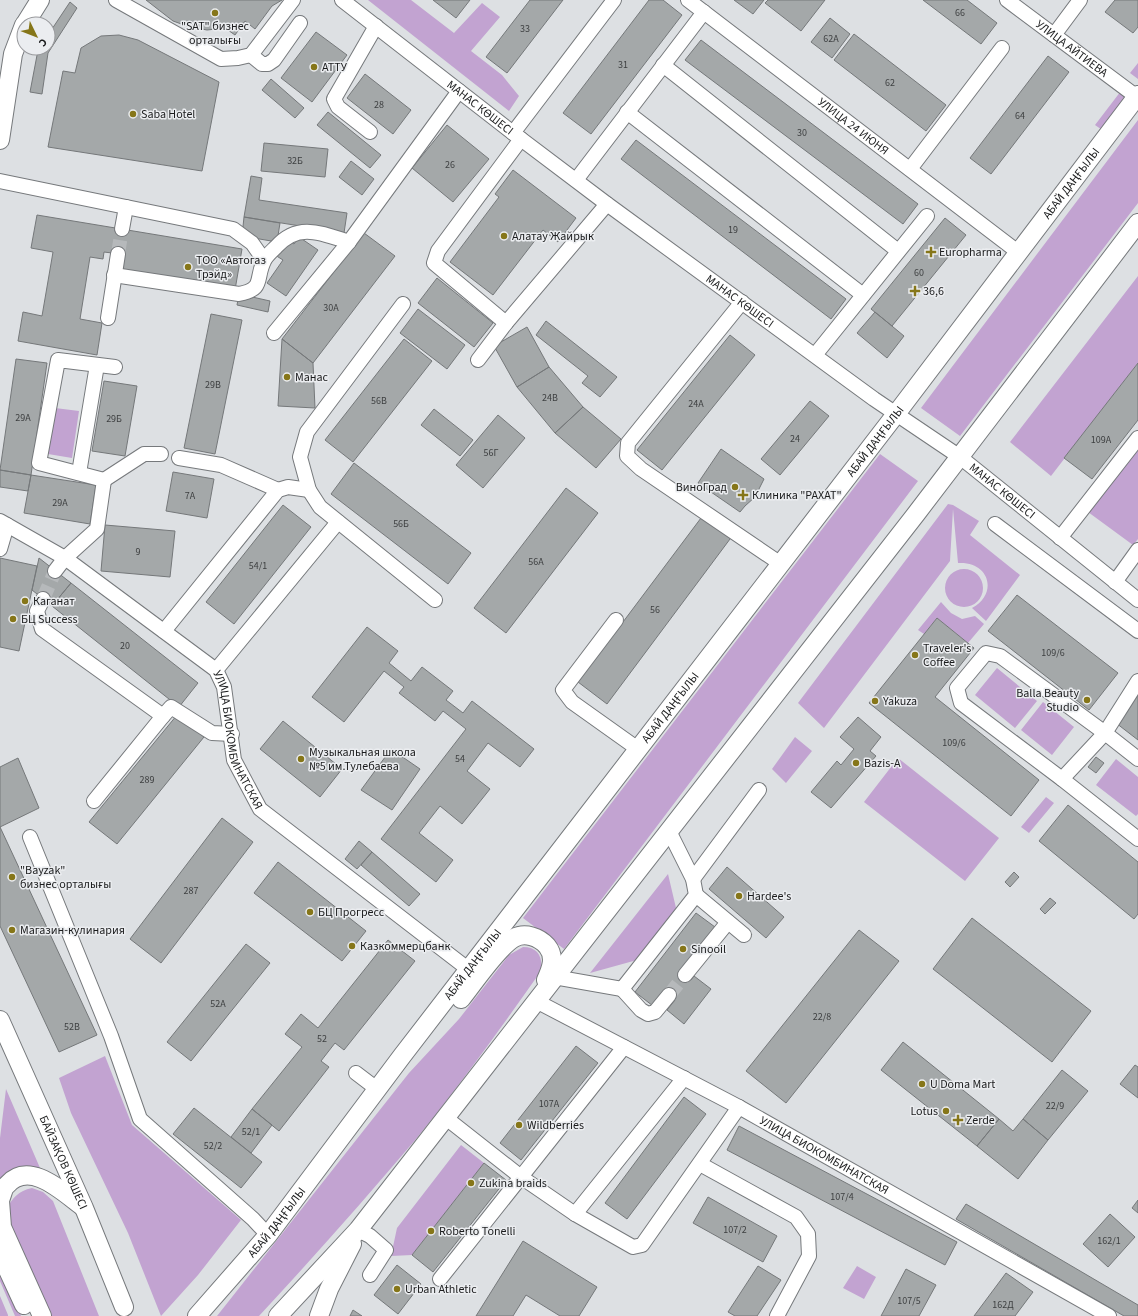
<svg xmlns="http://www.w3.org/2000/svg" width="1138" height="1316" viewBox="0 0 1138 1316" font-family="'Source Sans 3',sans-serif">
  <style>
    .green { fill: #c2a3d1 }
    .building { fill: #a4a8a9; stroke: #75787a }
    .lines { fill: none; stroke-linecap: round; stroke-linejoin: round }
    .minor-tunnel { stroke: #b6b9bb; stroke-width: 14; stroke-dasharray: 14 7; stroke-linecap: butt }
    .minor-casing { stroke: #76797c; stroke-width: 16 }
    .major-casing { stroke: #76797c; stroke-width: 20 }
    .minor { stroke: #fff; stroke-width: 14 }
    .major { stroke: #fff; stroke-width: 18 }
    .poi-dot { fill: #867619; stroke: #ebedf0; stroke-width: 1.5 }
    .labels { text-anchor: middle; stroke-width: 3; stroke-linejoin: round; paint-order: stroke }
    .number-label { font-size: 10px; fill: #3d3f40 }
    .poi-label { font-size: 12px; fill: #1b1c1d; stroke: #ebedf0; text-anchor: start }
    .street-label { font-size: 12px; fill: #1b1c1d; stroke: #ebedf0 }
  </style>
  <rect width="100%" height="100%" fill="#dde0e3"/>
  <path class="green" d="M368,0H411L454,33L482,3L500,17L471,51L502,75L519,96L509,111Z
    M1138,63V79L1130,73Z
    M1124,87L1137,97L1108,134L1095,125Z
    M1138,120V203L960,436L921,408Z
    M1138,276V363L1051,476L1010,442Z
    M55,408L79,411L72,458L48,454Z
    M1138,450V539L1133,545L1088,512Z
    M880,454L918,481L564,949L523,918Z
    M948,504L953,505L979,521L970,535L1020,575L986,621L972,608C999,593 989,561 958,563L953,509L950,561L824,728L798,703Z
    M945 588a19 19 0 1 1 38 0a19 19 0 1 1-38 0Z
    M941,602L951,613L962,619L975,616L984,624L968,643L937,618L924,634L918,630Z
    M997,668L1037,701L1015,728L975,695Z
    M1043,702L1074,727L1052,755L1021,730Z
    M795,737L812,751L786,783L772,769Z
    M898,758L999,838L965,881L864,802Z
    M1116,759L1138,777V814L1136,816L1096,785Z
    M1046,797L1054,803L1029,833L1021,827Z
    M668,874L676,908L637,960L590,973Z
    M523,947C538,947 543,957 541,971C501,1028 460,1085 416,1139C365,1199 313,1258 259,1316H217L409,1073L459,1019L509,955Z
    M105,1056L132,1125L241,1220L198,1275L161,1316L128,1233L71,1113L59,1078Z
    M6,1089L40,1168C24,1165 12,1169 0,1180V1138Z
    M461,1145L484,1163L412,1255L391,1256L397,1228Z
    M32,1188L43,1192L53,1201L99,1316H48L11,1230L6,1209C13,1198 18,1191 32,1188Z
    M0,1264L21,1316H15L0,1281Z
    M857,1266L876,1277L864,1299L843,1288Z
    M0,1296L8,1315V1316H0Z"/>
  <path class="building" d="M146,0H282L272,6L255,29L245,21L235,35L225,28L207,30L187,26L173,21Z
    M433,0H470L456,18Z
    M530,0H563L507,73L486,57Z
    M649,0H663L682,15L591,134L563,113Z
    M734,0H764L753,14Z
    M768,0H825L801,31L765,3Z
    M923,0H967L997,23L981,44Z
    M1115,0H1138V27L1133,33L1105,12Z
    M70,2L77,8L48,53L42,94L30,92L38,50L39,48H48V35Z
    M830,18L850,34L832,58L811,42Z
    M316,32L347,55L312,102L281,78Z
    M854,34L946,105L926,131L834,60Z
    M119,35L138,40L219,82L202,171L48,147L63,71L75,73L81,48L101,36Z
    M701,40L918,204L903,224L685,60Z
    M1048,56L1069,72L991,174L970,158Z
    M365,74L411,110L393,134L347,98Z
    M271,79L304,108L295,118L262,90Z
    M328,112L381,155L370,168L317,125Z
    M447,125L489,159L453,202L412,168Z
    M636,140L846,299L831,319L621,159Z
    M264,143L328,149L325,177L261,171Z
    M351,161L374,179L362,195L339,177Z
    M513,170L576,218L558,242L543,230L493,295L450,262L499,197L495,194Z
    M251,176L262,178L259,200L347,213L344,233L244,217Z
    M37,215L242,249L235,290L117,270L120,254L104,252L103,259L90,257L80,319L102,323L97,355L18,341L23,312L42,316L53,252L31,248Z
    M244,217L280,223L277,242L242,236Z
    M945,218L966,235L892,326L871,309Z
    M364,233L395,256L313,363L282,339Z
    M299,237L318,250L286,296L267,283L283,260L275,255L286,239L294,244Z
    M437,278L493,323L474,347L418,303Z
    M239,294L270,301L268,312L237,305Z
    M418,309L465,345L447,369L400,333Z
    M875,312L904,336L887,358L857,333Z
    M211,314L242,320L215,454L184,448Z
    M546,321L617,377L600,397L582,383L588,376L536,335Z
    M527,327L549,367L517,387L494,346Z
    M730,335L755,355L662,470L637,450Z
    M282,339L313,363L315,408L278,406Z
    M404,339L432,361L353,462L325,440Z
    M16,359L47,363L31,475L0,470Z
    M1138,363V420L1092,479L1064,458Z
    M549,367L583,407L555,433L517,387Z
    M104,381L137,386L125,456L92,451Z
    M810,401L829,416L780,475L761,459Z
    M583,407L621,439L596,468L555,433Z
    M434,409L473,440L460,456L421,425Z
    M498,415L525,438L483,488L456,465Z
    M721,449L764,479L755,497L745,506L740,512L698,483Z
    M354,463L471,553L448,584L331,494Z
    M0,470L31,475L28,491L0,487Z
    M173,472L214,479L207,518L166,511Z
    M31,475L96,485L90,524L24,513Z
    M566,488L598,513L506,633L474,608Z
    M283,505L311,527L234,624L206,602Z
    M704,514L733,535L607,704L578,682Z
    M105,525L175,531L170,577L101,571Z
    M0,558L37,566L19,651L0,647Z
    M39,558L71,583L52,606L32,590Z
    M71,583L198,683L179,707L52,606Z
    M1017,595L1118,673L1089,710L988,631Z
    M937,618L974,648L935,697L1039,780L1011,816L869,703Z
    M367,627L398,651L389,663L411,681L422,667L453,691L446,700L463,713L472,701L534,749L520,767L488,743L467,771L490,789L462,824L440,806L419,833L453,860L436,882L381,839L466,729L443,711L435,721L399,693L404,687L384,671L344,722L312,697Z
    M1138,695V740L1116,723Z
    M177,715L204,737L117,844L89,822Z
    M858,717L881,737L870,751L876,756L831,808L811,792L837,761L841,765L854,749L840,737Z
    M283,721L342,769L320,797L260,749Z
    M391,749L420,769L392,810L361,790Z
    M1096,757L1104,763L1096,773L1088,767Z
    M18,758L39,808L0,827L97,1035L59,1052L0,926V767Z
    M1068,805L1138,862V914L1134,919L1039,841Z
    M222,818L253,842L161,963L130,939Z
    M359,841L372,852L357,869L345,859Z
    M372,852L420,894L409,906L361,865Z
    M278,862L366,931L342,961L254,893Z
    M727,867L784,917L766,938L709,889Z
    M1014,872L1019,877L1010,887L1005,882Z
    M1050,898L1056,903L1045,914L1040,909Z
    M696,913L715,927L680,972L691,980L694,976L711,989L684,1024L667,1010L675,1000L664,992L653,1006L635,992Z
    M972,918L1091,1011L1052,1062L933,969Z
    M859,930L899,961L786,1103L746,1071Z
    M388,940L415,961L344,1050L335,1043L321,1061L329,1067L279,1131L252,1109L302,1047L285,1034L301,1014L318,1028Z
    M246,944L270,963L191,1061L167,1042Z
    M903,1042L999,1119L977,1146L881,1070Z
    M576,1046L598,1063L521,1160L500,1143Z
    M1135,1065L1138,1067V1098L1120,1084Z
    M1062,1070L1088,1091L1048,1140L1023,1119Z
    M684,1097L706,1114L627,1219L605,1203Z
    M194,1108L262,1162L241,1188L173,1134Z
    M252,1109L272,1125L251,1153L231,1137Z
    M999,1119L1013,1131L1023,1119L1048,1140L1018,1179L977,1146Z
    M739,1126L957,1242L945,1265L727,1150Z
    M484,1163L506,1180L433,1272L412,1255Z
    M708,1197L777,1236L763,1262L693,1223Z
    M1138,1200V1213L1132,1208Z
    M966,1204L1138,1305V1316H1124L956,1219Z
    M1110,1214L1135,1237L1108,1267L1083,1244Z
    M523,1241L597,1287L579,1316H560L526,1295L513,1316H476Z
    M397,1265L421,1284L398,1314L374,1295Z
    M758,1266L781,1280L757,1316H735L728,1312Z
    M906,1269L936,1285L919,1316H881Z
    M1006,1273L1033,1292L1015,1316H974Z
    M353,1310L362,1316H350Z"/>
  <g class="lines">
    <path class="minor-tunnel" d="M118,254L122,229
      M43,599L55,571
      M669,995L685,975"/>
    <g class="minor-casing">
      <g id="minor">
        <path d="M116,0L221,59L238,58L251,55L293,0"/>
        <path id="s1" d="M342,0L513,133L607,204L874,399L960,457L1138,600"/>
        <path id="s2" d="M688,0L1018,252"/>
        <path id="s3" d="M1007,0L1137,97"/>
        <path d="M1054,35L1080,0"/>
        <path d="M251,55L262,64H268L274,60L300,23"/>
        <path d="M663,65L898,251"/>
        <path d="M627,112L863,295"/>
        <path d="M370,132L338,107L334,99L376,26"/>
        <path d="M513,133L614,0"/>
        <path d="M910,169L1002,48"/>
        <path d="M576,180L704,12"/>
        <path d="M0,181L233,229L252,243L264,260"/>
        <path d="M122,229L126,207"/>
        <path d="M114,275L239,294C265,289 255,279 264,261C266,256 272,251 276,247C298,222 321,233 349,242"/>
        <path d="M742,302L628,443L627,456L641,469L781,564"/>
        <path d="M403,304L307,432L300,457L309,490L320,507L435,600"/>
        <path d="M108,318L118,254"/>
        <path d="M506,323L434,263L438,251L521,139"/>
        <path d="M274,333L349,242L459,91"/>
        <path d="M815,355L927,216"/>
        <path d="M478,360L506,323L607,204"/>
        <path d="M179,458L221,465L278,490"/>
        <path d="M79,473L97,365"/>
        <path d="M104,480L144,454H161"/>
        <path id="s4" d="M0,521L65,558L216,670L224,687L234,760L260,809L468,969"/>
        <path d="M995,524L1138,631"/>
        <path d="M1060,538L1138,438"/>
        <path d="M0,549L7,525"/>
        <path d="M55,571L65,558L97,529L104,480L39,463L58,360L115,367"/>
        <path d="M1115,582L1138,550"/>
        <path d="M43,599L37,611L42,629L163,716L94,801"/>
        <path d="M616,620L563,690L572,702L638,749"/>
        <path d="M164,631L278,490L288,487L309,490"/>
        <path d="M216,670L338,522"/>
        <path d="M1138,681L1105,733L1062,779L1138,839"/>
        <path d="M163,716L171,707L212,733L232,734"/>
        <path d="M1062,779L961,703L957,688L986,653L1000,656L1105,733L1138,759"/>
        <path d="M30,837L111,1036L140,1119L253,1219L268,1235"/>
        <path d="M693,879L759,790"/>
        <path d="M696,895L744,935"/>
        <path d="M685,975L728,922"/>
        <path d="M554,977L622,989L696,895L693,879L669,831"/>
        <path d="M622,989L641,1010L648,1014L655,1012L669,995"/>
        <path id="s5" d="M536,1001L739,1107L1109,1316"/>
        <path d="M356,1073L377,1089"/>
        <path d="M446,1118L521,1177L575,1214L633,1247L642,1245L739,1107"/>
        <path d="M700,1164L796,1217L808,1234L809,1256L777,1316"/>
        <path d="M575,1214L684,1078"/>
        <path d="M358,1230L370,1236L386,1250L370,1275"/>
        <path d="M440,1279L624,1047"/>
      </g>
    </g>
    <g class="major-casing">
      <g id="major">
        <path d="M25,24L40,0"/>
        <path d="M0,140L13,54L24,25"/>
        <path d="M461,999C474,983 497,948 514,938C525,932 539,937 547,946C556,957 551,969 546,980"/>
        <path id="s6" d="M0,1020L84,1208L124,1307"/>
        <path d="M0,1200C2,1196 3,1189 6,1186C29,1158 64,1193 83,1207"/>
        <path d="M0,1201L2,1227L42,1316"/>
        <path d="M0,1253L24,1305"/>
        <path id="s7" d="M197,1316L268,1235L402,1056L896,414L1138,95"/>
        <path d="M278,1316L358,1230L916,514L1138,223"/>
        <path d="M319,1316L329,1289L352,1244"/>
      </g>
    </g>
    <use href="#minor" class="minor"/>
    <use href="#major" class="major"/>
  </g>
  <g class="poi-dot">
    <circle cx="215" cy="13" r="4"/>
    <circle cx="314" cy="67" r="4"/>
    <circle cx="133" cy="114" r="4"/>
    <circle cx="504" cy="236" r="4"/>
    <path d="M929 246h4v4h4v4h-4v4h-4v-4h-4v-4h4z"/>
    <circle cx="188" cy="267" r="4"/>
    <path d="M913 285h4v4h4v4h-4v4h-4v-4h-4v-4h4z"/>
    <circle cx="287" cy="377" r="4"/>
    <circle cx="735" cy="487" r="4"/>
    <path d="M741 489h4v4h4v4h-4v4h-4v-4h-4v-4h4z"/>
    <circle cx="25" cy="601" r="4"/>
    <circle cx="13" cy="619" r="4"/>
    <circle cx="915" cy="655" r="4"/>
    <circle cx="1087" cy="700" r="4"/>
    <circle cx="875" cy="701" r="4"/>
    <circle cx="301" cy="759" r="4"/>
    <circle cx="856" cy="763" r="4"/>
    <circle cx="12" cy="877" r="4"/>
    <circle cx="739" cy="896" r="4"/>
    <circle cx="310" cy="912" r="4"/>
    <circle cx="12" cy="930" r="4"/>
    <circle cx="352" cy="946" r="4"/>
    <circle cx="683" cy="949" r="4"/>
    <circle cx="922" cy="1084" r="4"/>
    <circle cx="946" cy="1111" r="4"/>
    <path d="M956 1114h4v4h4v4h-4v4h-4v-4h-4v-4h4z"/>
    <circle cx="519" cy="1125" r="4"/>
    <circle cx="471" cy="1183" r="4"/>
    <circle cx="431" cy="1231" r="4"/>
    <circle cx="397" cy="1289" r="4"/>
  </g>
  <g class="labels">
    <g class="number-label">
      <text x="960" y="16">66</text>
      <text x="525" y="32">33</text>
      <text x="831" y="42">62А</text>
      <text x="623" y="68">31</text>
      <text x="890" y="86">62</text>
      <text x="379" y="108">28</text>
      <text x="1020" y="119">64</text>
      <text x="802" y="136">30</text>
      <text x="295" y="164">32Б</text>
      <text x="450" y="168">26</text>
      <text x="733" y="233">19</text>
      <text x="919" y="276">60</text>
      <text x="331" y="311">30А</text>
      <text x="213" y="388">29В</text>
      <text x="550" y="401">24В</text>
      <text x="379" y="404">56В</text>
      <text x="696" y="407">24А</text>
      <text x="23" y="421">29А</text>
      <text x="114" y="422">29Б</text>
      <text x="795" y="442">24</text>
      <text x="1101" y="443">109А</text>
      <text x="491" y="456">56Г</text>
      <text x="190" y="499">7А</text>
      <text x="60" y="506">29А</text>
      <text x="401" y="527">56Б</text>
      <text x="138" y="555">9</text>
      <text x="536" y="565">56А</text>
      <text x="258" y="569">54/1</text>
      <text x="655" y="613">56</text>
      <text x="125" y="649">20</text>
      <text x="1053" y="656">109/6</text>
      <text x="954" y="746">109/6</text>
      <text x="460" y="762">54</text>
      <text x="147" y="783">289</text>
      <text x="191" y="894">287</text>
      <text x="218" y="1007">52А</text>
      <text x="822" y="1020">22/8</text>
      <text x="72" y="1030">52B</text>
      <text x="322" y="1042">52</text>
      <text x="549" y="1107">107А</text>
      <text x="1055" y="1109">22/9</text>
      <text x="251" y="1135">52/1</text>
      <text x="213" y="1149">52/2</text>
      <text x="842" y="1200">107/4</text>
      <text x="735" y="1233">107/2</text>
      <text x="1109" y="1244">162/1</text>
      <text x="909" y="1304">107/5</text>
      <text x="1003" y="1308">162Д</text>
    </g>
    <g class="poi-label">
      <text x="215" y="30" text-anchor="middle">"SAT" бизнес<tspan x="215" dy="14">орталығы</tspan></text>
      <text x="322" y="71">АТТУ</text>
      <text x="141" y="118">Saba Hotel</text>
      <text x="512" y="240">Алатау Жайрык</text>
      <text x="939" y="256">Europharma</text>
      <text x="196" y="264">ТОО «Автогаз<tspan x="196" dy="14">Трэйд»</tspan></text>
      <text x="923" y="295">36,6</text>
      <text x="295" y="381">Манас</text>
      <text x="727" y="491" text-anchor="end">ВиноГрад</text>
      <text x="752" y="499">Клиника "РАХАТ"</text>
      <text x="33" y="605">Каганат</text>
      <text x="21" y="623">БЦ Success</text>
      <text x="923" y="652">Traveler's<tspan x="923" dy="14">Coffee</tspan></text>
      <text x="1079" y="697" text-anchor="end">Balla Beauty<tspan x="1079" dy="14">Studio</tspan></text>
      <text x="883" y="705">Yakuza</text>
      <text x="309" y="756">Музыкальная школа<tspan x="309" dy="14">№5 им.Тулебаева</tspan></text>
      <text x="864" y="767">Bazis-A</text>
      <text x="20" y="874">"Bayzak"<tspan x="20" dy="14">бизнес орталығы</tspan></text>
      <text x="747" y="900">Hardee's</text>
      <text x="318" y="916">БЦ Прогресс</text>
      <text x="20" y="934">Магазин-кулинария</text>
      <text x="360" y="950">Казкоммерцбанк</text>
      <text x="691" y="953">Sinooil</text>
      <text x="930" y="1088">U Doma Mart</text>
      <text x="938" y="1115" text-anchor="end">Lotus</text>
      <text x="966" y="1124">Zerde</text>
      <text x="527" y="1129">Wildberries</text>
      <text x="479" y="1187">Zukina braids</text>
      <text x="439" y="1235">Roberto Tonelli</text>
      <text x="405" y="1293">Urban Athletic</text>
    </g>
    <g class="street-label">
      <text dy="4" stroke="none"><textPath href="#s3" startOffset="81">УЛИЦА АЙТИЕВА</textPath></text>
      <text dy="4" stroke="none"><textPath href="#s1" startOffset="175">МАНАС КӨШЕСІ</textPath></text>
      <text dy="4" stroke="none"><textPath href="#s2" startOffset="208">УЛИЦА 24 ИЮНЯ</textPath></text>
      <text dy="4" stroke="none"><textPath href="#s7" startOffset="1431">АБАЙ ДАҢҒЫЛЫ</textPath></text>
      <text dy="4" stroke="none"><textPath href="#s1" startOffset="499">МАНАС КӨШЕСІ</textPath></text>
      <text dy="4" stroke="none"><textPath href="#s7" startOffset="1107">АБАЙ ДАҢҒЫЛЫ</textPath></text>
      <text dy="4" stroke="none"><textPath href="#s1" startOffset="823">МАНАС КӨШЕСІ</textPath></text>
      <text dy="4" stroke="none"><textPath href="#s7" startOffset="771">АБАЙ ДАҢҒЫЛЫ</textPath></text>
      <text dy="4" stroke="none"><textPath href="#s4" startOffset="337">УЛИЦА БИОКОМБИНАТСКАЯ</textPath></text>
      <text dy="4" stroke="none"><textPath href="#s7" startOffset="447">АБАЙ ДАҢҒЫЛЫ</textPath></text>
      <text dy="4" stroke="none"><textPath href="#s5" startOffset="327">УЛИЦА БИОКОМБИНАТСКАЯ</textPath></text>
      <text dy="4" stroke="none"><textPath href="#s6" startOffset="156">БАЙЗАҚОВ КӨШЕСІ</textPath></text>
      <text dy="4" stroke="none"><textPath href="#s7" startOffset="123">АБАЙ ДАҢҒЫЛЫ</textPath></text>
    </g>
  </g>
  <g transform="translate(36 36) rotate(133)"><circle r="19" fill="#ebedf0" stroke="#98999c"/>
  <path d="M0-3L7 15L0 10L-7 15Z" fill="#867619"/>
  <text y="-6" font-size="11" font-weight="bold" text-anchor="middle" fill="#1b1c1d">С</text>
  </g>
</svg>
